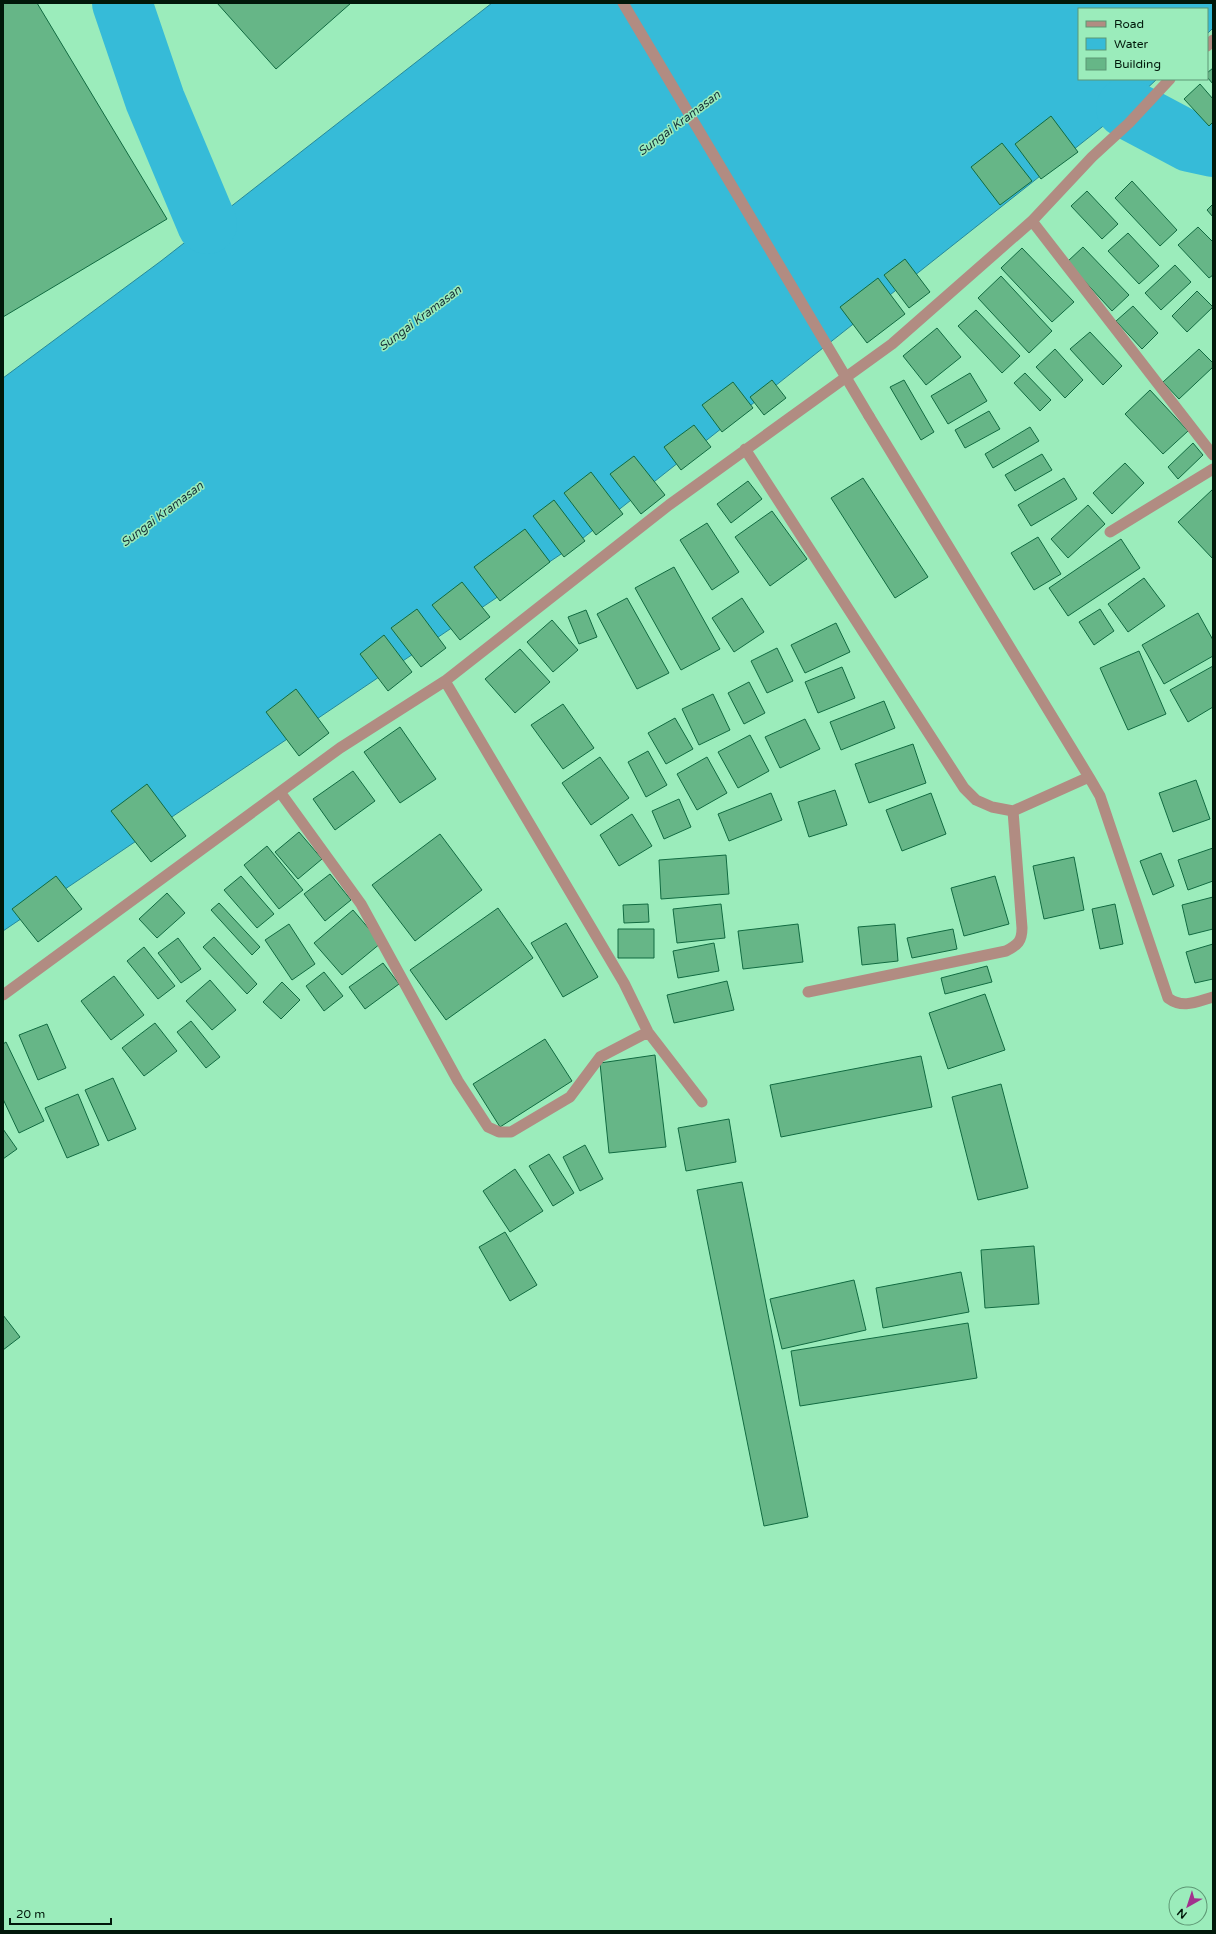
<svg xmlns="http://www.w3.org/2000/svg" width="1216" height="1934" viewBox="0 0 1216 1934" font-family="'Varela Round',sans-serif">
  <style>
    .water { fill: #36bbd8; stroke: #268a9a }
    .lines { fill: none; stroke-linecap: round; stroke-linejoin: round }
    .river { stroke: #36bbd8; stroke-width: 60 }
    .building { fill: #66b687; stroke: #116b41 }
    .minor { stroke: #b18c82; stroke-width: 11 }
    .minor-bridge { stroke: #b18c82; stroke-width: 11 }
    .labels { text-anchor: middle; stroke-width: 3; stroke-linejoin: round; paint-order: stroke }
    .water-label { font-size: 12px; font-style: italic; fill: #163138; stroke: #9becbb }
  </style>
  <rect width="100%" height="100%" fill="#9becbb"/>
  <path class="water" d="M492,3H1213V28L1207,34V9H1079V79H1157L1126,108L573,546L3,931V378L161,261Z"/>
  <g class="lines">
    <path class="river" d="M122,3L155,100L207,224
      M1126,108L1190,142L1213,147"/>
  </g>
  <path class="building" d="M3,3H37L167,219L3,317Z
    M217,3H351L276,69Z
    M1213,68V84L1207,77V73Z
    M1200,84L1213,99V122L1209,126L1184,99Z
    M1051,116L1078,152L1041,179L1015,144Z
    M1002,143L1032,181L1000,205L971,167Z
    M1132,181L1177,230L1160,246L1115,198Z
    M1087,191L1118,224L1102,239L1071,206Z
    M1213,204V217L1207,210Z
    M1198,227L1213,242V275L1209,278L1178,245Z
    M1128,233L1159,266L1139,284L1108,251Z
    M1083,247L1129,295L1112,311L1067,262Z
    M1022,248L1074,302L1052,322L1001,268Z
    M905,259L930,292L909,308L884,275Z
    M1175,265L1191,282L1161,310L1145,293Z
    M1001,276L1052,331L1029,353L978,298Z
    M878,278L905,314L867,343L840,307Z
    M1197,291L1213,307L1187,332L1172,316Z
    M1133,306L1158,333L1142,349L1116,321Z
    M976,310L1020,356L1002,373L958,326Z
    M937,328L961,357L926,385L903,356Z
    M1090,332L1122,366L1103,385L1070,349Z
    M1055,349L1083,380L1065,398L1036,367Z
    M1199,349L1213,363V367L1179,399L1163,382Z
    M970,373L987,401L948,424L931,396Z
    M1025,373L1051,400L1040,411L1014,383Z
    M772,380L786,398L764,415L750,397Z
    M904,380L934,432L921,440L890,387Z
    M733,382L753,408L722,432L702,405Z
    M1150,390L1188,431L1163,454L1125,414Z
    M989,411L1000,429L965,448L955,430Z
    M694,425L711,447L681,470L664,447Z
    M1030,427L1039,441L993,468L985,454Z
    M1193,443L1203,455L1178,479L1168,467Z
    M1042,454L1052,470L1015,491L1005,475Z
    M634,456L665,495L641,514L610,474Z
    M1125,463L1144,483L1112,514L1093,493Z
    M591,472L623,514L596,535L564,493Z
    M863,478L928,577L895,598L831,498Z
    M1064,478L1077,499L1031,526L1018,505Z
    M748,481L762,499L731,523L717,504Z
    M1213,489V559L1178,522Z
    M554,500L585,541L564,557L533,516Z
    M1088,505L1105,524L1068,558L1051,539Z
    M772,511L807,559L770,586L735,537Z
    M707,523L739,572L712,590L680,540Z
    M525,529L550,562L500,601L474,567Z
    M1038,537L1061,574L1034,590L1011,553Z
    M1121,539L1140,568L1068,616L1049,588Z
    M674,567L720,649L681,670L635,588Z
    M1144,578L1165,606L1128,632L1108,604Z
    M462,582L490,617L460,640L432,605Z
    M627,598L669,673L637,689L597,614Z
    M742,598L764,632L734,652L712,618Z
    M417,609L446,648L421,667L391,628Z
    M1100,609L1114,631L1094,645L1079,622Z
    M586,610L597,637L579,644L568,617Z
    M1198,613L1213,640V656L1164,684L1142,645Z
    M552,620L578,650L553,672L527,642Z
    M836,623L850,652L805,673L791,645Z
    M384,635L412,672L388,691L360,654Z
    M777,648L793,681L767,693L751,661Z
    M520,649L550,682L515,713L485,679Z
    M1139,651L1166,714L1128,730L1100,668Z
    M1213,666V707L1188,722L1170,690Z
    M842,667L855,698L818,713L805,682Z
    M749,682L765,713L744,724L728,693Z
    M296,689L329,733L299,756L266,712Z
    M713,694L730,730L699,745L682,709Z
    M884,701L895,728L841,750L830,722Z
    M563,704L594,748L563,769L531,725Z
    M675,718L693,749L666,764L648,733Z
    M805,719L820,749L780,768L765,737Z
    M400,727L436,779L400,803L364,752Z
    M750,735L769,771L738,788L718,752Z
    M913,744L926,783L869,803L855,764Z
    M648,751L667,785L646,797L628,762Z
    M600,757L629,798L591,825L562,783Z
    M707,757L727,793L697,810L677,774Z
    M353,771L375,801L335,830L313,799Z
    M1196,780L1210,819L1173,832L1159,793Z
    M147,784L186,836L151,862L111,811Z
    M835,790L847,825L809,837L798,802Z
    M771,793L782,820L729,841L718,814Z
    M931,793L946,834L902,851L886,810Z
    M679,799L691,827L664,839L652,811Z
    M632,814L652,846L619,866L600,835Z
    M299,832L322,859L298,879L275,852Z
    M440,834L482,890L415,941L372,885Z
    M267,846L303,890L279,909L244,865Z
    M1213,848V881L1188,890L1178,860Z
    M1161,853L1174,886L1153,895L1140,861Z
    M726,855L729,894L661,899L659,860Z
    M1074,857L1084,910L1044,919L1033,866Z
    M330,874L351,900L325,921L304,894Z
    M56,876L82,909L38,942L12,909Z
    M241,876L274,914L257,928L224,890Z
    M995,876L1009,924L964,936L951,888Z
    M167,893L185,913L157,938L139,919Z
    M1213,897V929L1189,935L1182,905Z
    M219,903L260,947L252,955L211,910Z
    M648,904L649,922L624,923L623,905Z
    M721,904L725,938L677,943L673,909Z
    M1115,904L1123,944L1100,949L1092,909Z
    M498,908L533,958L446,1020L410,970Z
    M353,910L381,943L342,975L314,943Z
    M566,923L598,977L563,997L531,943Z
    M289,924L315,964L292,980L265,940Z
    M798,924L803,962L743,969L738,931Z
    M895,924L898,961L862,965L858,927Z
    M618,929H654V958H618Z
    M953,929L957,949L912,958L907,938Z
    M214,937L257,984L247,994L203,947Z
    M178,938L201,969L181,983L158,953Z
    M714,943L719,971L678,978L673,951Z
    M1213,944V979L1195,983L1186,952Z
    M144,947L175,986L158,999L127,961Z
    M383,963L399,984L365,1009L349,987Z
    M987,966L992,982L945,994L941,978Z
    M324,972L343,996L324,1011L306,986Z
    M114,976L144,1015L111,1040L81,1001Z
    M210,980L236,1010L212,1030L186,1001Z
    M727,981L734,1010L674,1023L667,995Z
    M282,982L300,1000L281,1019L263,1002Z
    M985,994L1005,1050L948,1069L929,1013Z
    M191,1021L220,1057L206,1068L177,1032Z
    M155,1023L177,1051L144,1076L122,1048Z
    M47,1024L66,1068L38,1080L19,1035Z
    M545,1039L572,1081L500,1127L473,1084Z
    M6,1042L44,1121L19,1133L3,1099V1044Z
    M655,1055L666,1147L609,1153L600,1063Z
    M921,1056L932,1107L781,1137L770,1085Z
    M113,1078L136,1129L108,1141L85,1090Z
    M1001,1084L1028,1188L978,1200L952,1097Z
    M78,1094L99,1145L67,1158L45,1108Z
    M729,1119L736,1162L686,1171L678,1128Z
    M3,1129L17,1149L3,1159Z
    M585,1145L603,1179L580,1191L563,1157Z
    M549,1154L574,1193L553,1206L529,1166Z
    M515,1169L543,1211L510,1232L483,1191Z
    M742,1182L808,1517L764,1526L697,1190Z
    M505,1232L537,1285L510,1301L479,1247Z
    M1034,1246L1039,1304L985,1308L981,1250Z
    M961,1272L969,1312L883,1328L876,1288Z
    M854,1280L866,1330L782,1349L770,1299Z
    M3,1315L20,1337L3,1350Z
    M968,1323L977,1378L800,1406L791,1351Z"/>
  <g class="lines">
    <path class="minor" d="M1207,46L1213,40
      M1032,221L1213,455
      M745,449L964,788L976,800L992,807L1013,811L1089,777L869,416
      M1110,532L1213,469
      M445,681L624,983L648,1032L702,1102
      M1089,777L1100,796L1168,998C1183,1009 1196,1002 1213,997
      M280,792L361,904L458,1081L488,1127L499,1132H511L570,1097L600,1057L648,1032
      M808,992L1006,951C1018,945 1022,941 1022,928L1013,811
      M3,995L340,748L445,681L669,505L892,344L1032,221L1092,157L1129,123L1170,79"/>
    <path class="minor-bridge" d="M623,3L869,416"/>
  </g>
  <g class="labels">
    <g class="water-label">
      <text transform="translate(679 123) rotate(-37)" y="4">Sungai Kramasan</text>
      <text transform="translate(420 318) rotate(-37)" y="4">Sungai Kramasan</text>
      <text transform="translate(162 514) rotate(-37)" y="4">Sungai Kramasan</text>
    </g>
  </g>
  <rect width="1216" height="1934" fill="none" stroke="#01180a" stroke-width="8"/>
  <rect x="1078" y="8" width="130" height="72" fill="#9becbb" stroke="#5d9774"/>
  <rect x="1086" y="21" width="20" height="6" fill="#b18c82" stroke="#5d9774"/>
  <text x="1114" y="28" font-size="12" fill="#01180a">Road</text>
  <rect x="1086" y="38" width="20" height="12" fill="#36bbd8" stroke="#5d9774"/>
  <text x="1114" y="48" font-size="12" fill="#01180a">Water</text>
  <rect x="1086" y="58" width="20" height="12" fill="#66b687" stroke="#5d9774"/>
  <text x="1114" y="68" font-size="12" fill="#01180a">Building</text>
  <g transform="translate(1188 1906) rotate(219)"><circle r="19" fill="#9becbb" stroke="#5d9774"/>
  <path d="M0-3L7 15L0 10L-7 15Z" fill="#a2318d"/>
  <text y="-6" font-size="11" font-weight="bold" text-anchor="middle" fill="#01180a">N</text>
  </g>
  <path d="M10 1918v6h101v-6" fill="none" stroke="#01180a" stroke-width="2"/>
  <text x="16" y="1918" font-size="12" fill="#01180a" stroke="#9becbb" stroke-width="3" paint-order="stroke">20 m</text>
</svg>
